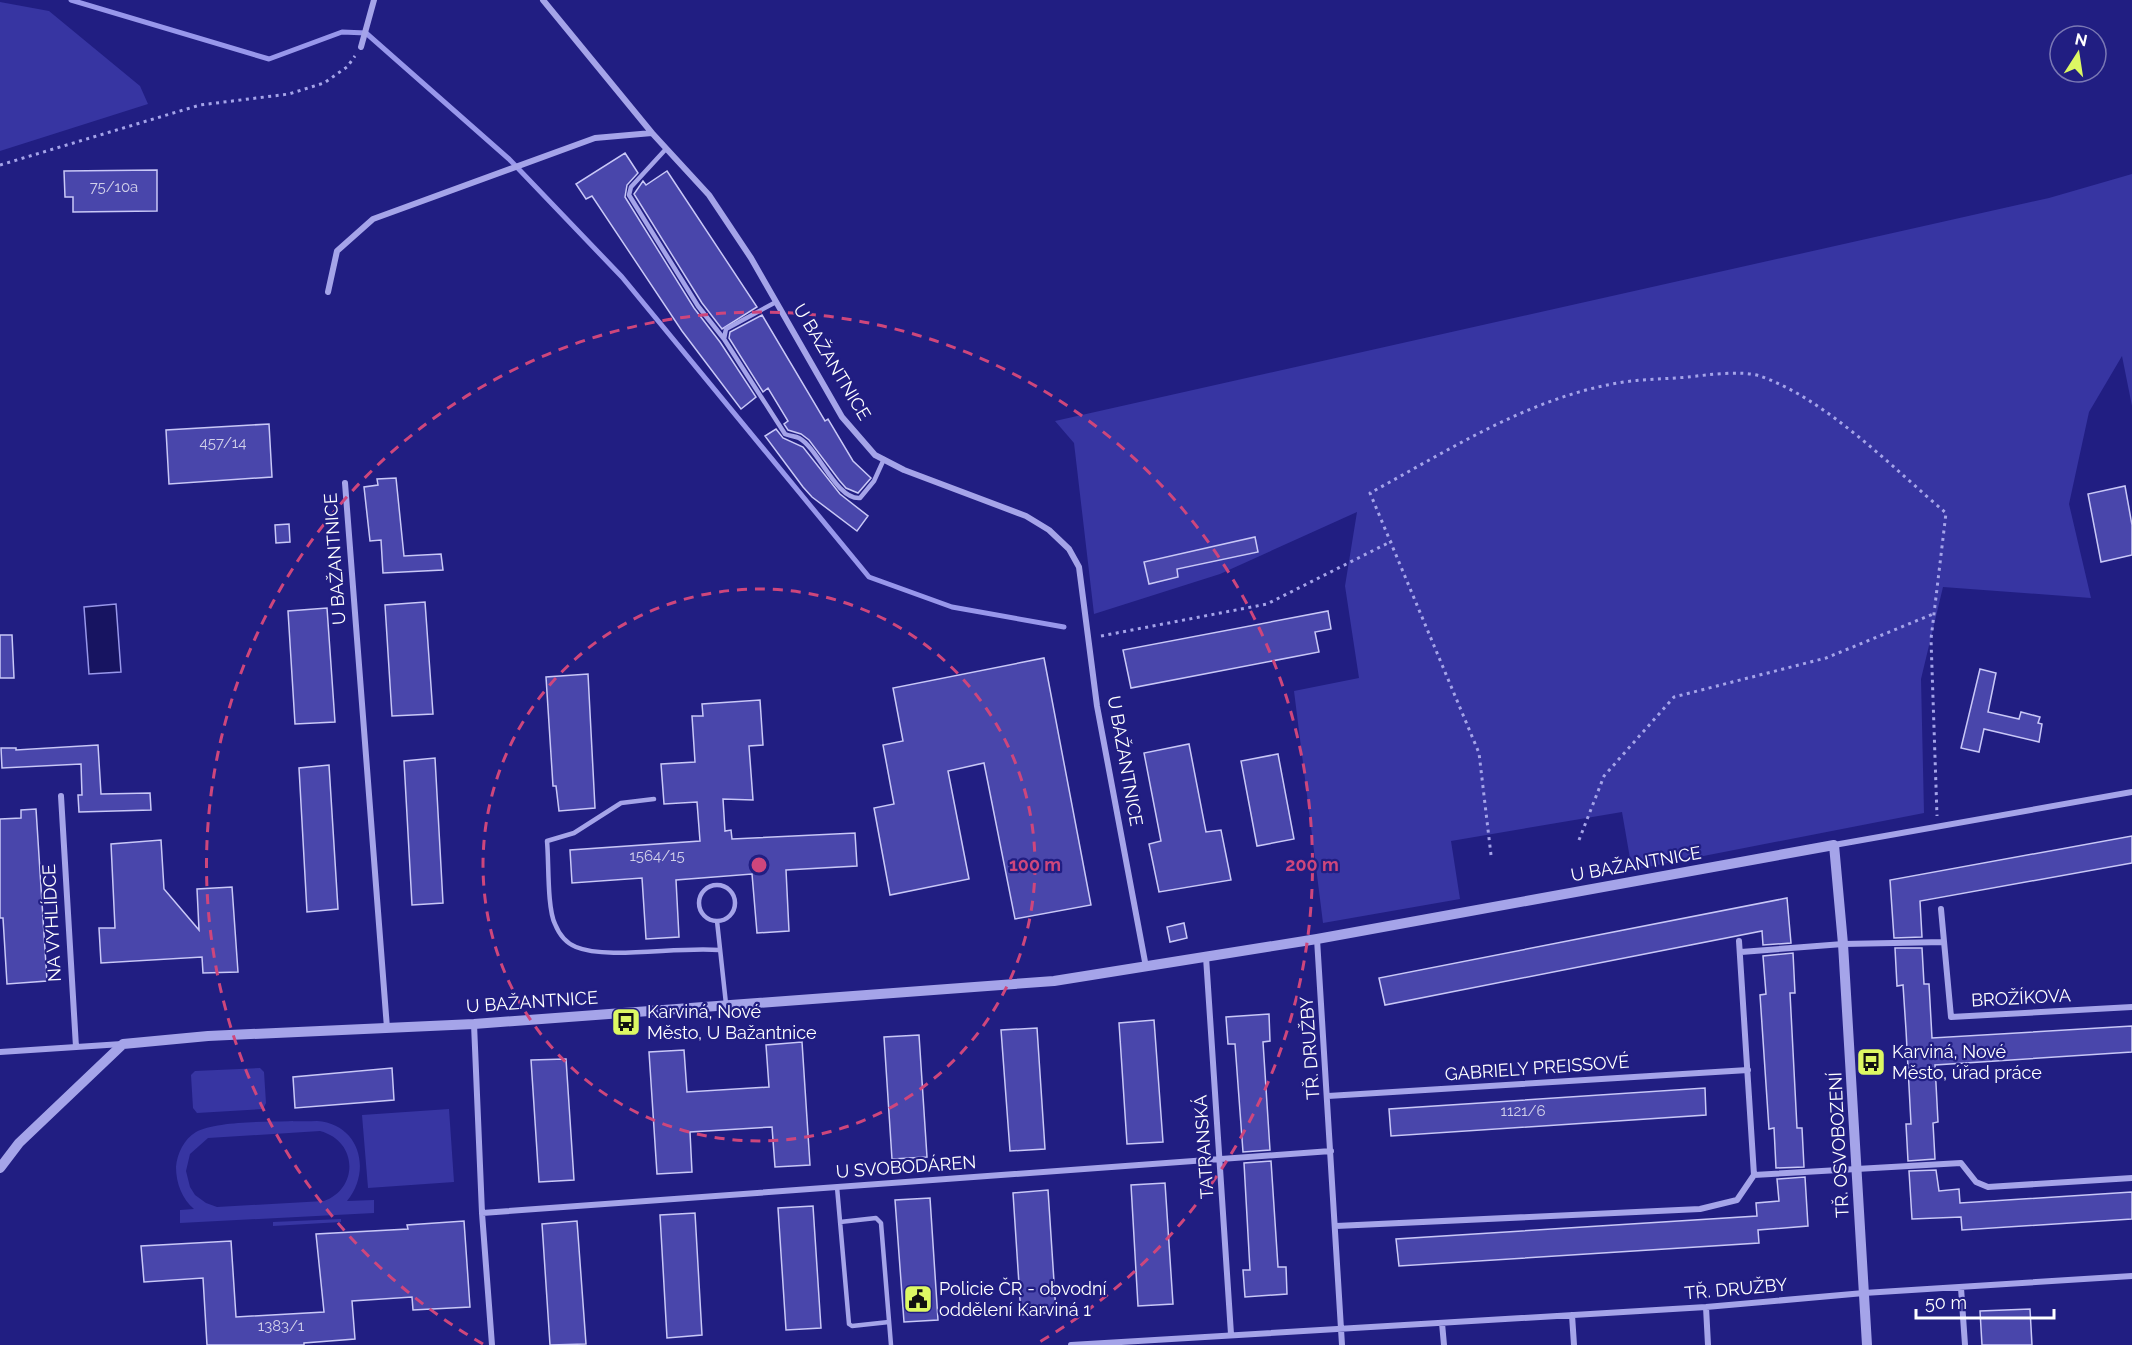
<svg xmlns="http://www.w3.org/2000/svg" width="2132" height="1345" viewBox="0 0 2132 1345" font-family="Raleway,sans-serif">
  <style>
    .green { fill: #3735a2; fill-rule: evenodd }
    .water { fill: #171461; stroke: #9897eb; stroke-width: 1.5 }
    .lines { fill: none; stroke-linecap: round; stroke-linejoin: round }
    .stream { stroke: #9897eb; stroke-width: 5 }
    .building { fill: #4946ab; stroke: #c9c8f7; stroke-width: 1.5 }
    .path { stroke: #a5a4e9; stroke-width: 3; stroke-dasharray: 3 4.5; stroke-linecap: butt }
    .service { stroke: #a5a4e9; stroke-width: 4.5 }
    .minor { stroke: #a5a4e9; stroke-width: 6 }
    .tertiary { stroke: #a5a4e9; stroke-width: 10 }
    .ring { fill: none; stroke: #ce467c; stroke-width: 3; stroke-dasharray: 10 8 }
    .labels { text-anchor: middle; stroke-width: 4.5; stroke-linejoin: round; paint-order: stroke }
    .number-label { font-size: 15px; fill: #d2d1ea }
    .street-label { font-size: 18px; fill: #fff; stroke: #211e82 }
    .poi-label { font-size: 18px; fill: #fff; stroke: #211e82; text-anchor: start }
    .centre { fill: #ce467c; stroke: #211e82; stroke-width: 3 }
    .ring-label { font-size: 18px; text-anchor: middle; font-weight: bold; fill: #ce467c; stroke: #211e82; stroke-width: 4.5; stroke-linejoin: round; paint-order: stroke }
  </style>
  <rect width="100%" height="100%" fill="#211e82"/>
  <path class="green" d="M0,2L49,11L140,86L148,104L0,151Z
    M2132,174V406L2122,356L2089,412L2069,504L2091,598L1943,587L1921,679L1924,813L1632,870L1622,812L1451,841L1460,899L1323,923L1294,691L1359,678L1345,586L1357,512L1220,574L1094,614L1074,443L1055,421L2049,198Z
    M260,1068L264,1072L266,1103L263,1109L197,1113L193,1108L191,1075L195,1071Z
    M449,1109L454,1182L368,1188L362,1115Z
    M317,1121C360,1124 372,1171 347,1201L374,1200V1213L180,1223V1210L194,1209C182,1199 176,1183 176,1167C177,1154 184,1139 196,1132C220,1119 288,1122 317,1121ZM320,1131C358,1141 359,1188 324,1201L217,1207L206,1203L195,1195L190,1187L186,1171L190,1154L208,1138Z
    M341,1219V1222L273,1226V1222Z"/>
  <path class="water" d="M116,604L121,672L89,674L84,607Z"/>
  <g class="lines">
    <path class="stream" d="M71,0L269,59L342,32L366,33L509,159L622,277L869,577L952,607L1064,627"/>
  </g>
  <path class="building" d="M625,153L638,173L627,185L625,197L694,308L720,342L756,397L741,409L682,331L592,196L586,199L576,184Z
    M157,170V211L73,212V197H65L64,171Z
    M667,171L757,307L722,329L702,303L634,194L643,181L646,185Z
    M762,315L825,421L828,419L853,461L871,478L858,493L846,488L839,480L809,440L801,434L788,430L784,424L788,421L768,388L763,392L729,338L730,332Z
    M269,424L272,477L169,484L166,430Z
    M776,429L783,438L803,447L840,494L868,516L857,531L812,497L803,487L765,436Z
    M396,478L404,556L441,554L443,570L383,573L381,540L370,541L364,487L378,485L377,479Z
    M2125,486L2132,525V555L2101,562L2088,494Z
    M289,524L290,542L276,543L275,525Z
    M1255,537L1258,552L1177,569L1178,577L1149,584L1144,562Z
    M425,602L433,714L392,716L385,605Z
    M327,608L335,722L295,724L288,611Z
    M1328,611L1331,629L1315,632L1319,652L1131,688L1123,650Z
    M0,635H12L14,678H0Z
    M1044,658L1091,905L1015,919L984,763L948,771L969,879L890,895L874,808L894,804L883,745L903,741L893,688Z
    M1980,669L1996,673L1988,712L2019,719L2021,712L2040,717L2038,723L2042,724L2039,742L1984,729L1979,752L1961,748Z
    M588,674L595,808L559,811L556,786H553L546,677Z
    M760,700L763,745L749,746L753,800L723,799L725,831L731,830L732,839L855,833L857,866L786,870L789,931L757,933L752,874L676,880L679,937L646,939L642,878L572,883L570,850L700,841L697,802L664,804L661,764L695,762L692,716H703L702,704Z
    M1189,744L1206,832L1221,830L1231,880L1159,892L1149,844L1161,841L1144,753Z
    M98,745L101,794L150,793L151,810L79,812L78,795H82L81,764L2,768L1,748H16V750Z
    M1278,754L1294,839L1257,846L1241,761Z
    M435,758L443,903L412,905L404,761Z
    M329,765L338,909L307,912L299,768Z
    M36,809L47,981L7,984L3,918H0V819L21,818V810Z
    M2132,836V863L1920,901L1922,937L1894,938L1890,880Z
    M161,840L164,889L199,930L197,889L232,887L238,972L203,973L202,957L101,963L99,928H115L111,844Z
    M1787,898L1791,943L1763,945L1762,931L1385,1005L1379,978Z
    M1184,923L1187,938L1170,942L1167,927Z
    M1895,948H1922L1924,984H1929L1932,1038L2132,1026V1052L1935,1065L1938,1122L1933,1123L1935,1159L1908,1161L1906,1124H1911L1906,1030L1903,985L1897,986Z
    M1793,953L1795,993H1790L1797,1128H1802L1804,1167L1776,1168L1774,1128L1769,1129L1760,995L1766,994L1763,956Z
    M1269,1014L1270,1041L1263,1042L1270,1150L1243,1152L1235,1044H1228L1226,1017Z
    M1154,1020L1163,1142L1127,1144L1119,1023Z
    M1037,1028L1045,1149L1010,1151L1001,1030Z
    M919,1035L927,1157L892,1159L884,1037Z
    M802,1042L810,1165L775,1167L772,1127L690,1132L692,1172L657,1174L649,1052L684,1050L687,1092L769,1087L766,1045Z
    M566,1059L574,1180L539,1182L531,1060Z
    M392,1068L394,1100L295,1108L293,1077Z
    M1705,1088L1706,1115L1391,1136L1389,1109Z
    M1271,1161L1278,1267H1286L1287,1294L1245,1297L1243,1270H1250L1244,1163Z
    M1936,1170L1939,1191L1959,1189L1960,1203L2132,1192V1219L1962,1230L1961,1217L1912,1219L1909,1171Z
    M1805,1177L1808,1226L1758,1230L1759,1243L1399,1266L1396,1239L1757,1216L1756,1203L1779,1201L1777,1179Z
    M1165,1183L1173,1304L1138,1306L1131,1185Z
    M1048,1190L1056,1312L1021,1315L1013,1193Z
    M930,1198L938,1320L904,1322L895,1200Z
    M813,1206L821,1328L786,1330L778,1208Z
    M695,1213L702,1335L667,1338L660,1215Z
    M464,1221L470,1307L413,1310L412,1297L352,1301L355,1339L304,1343V1345H207L203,1278L144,1282L141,1246L231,1241L236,1317L324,1312L316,1234L408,1229L407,1225Z
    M577,1221L586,1344L550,1345L542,1224Z
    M2030,1309L2032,1345H1982L1980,1311Z"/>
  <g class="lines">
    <path class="path" d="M0,165L200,105L289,94L324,83L347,67L355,56
      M1101,636L1267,604L1392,541
      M1579,840L1604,776L1674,697L1826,658L1933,614
      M1491,855L1479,753L1370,493C1451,449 1532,396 1624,382C1645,379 1666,379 1688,377C1707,375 1742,370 1760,376C1826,399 1893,468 1946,513L1931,639L1937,816"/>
    <path class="service" d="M665,150L631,187L629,195L698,306L724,339L785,434C789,436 795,436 799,438C819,449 836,500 860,498L874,481L884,459
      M724,339L726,329L776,302
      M654,799L621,803L574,833L547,841C549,861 547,908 555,924C559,934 566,943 576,947C607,960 680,946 719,950
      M699 903a18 18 0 1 1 36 0a18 18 0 1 1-36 0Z
      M717,921L726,1004
      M837,1187L849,1324L852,1326L889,1322
      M840,1222L876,1218L881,1223L891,1345"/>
    <path class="minor" d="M543,0L652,133
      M361,47L374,0
      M328,292L337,251L373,219L595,138L652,133L709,195L751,258L842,417L875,455L904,470L1026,516L1049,530L1069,549L1079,567L1097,706L1146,967
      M345,483L387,1028
      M61,796L76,1047
      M1834,845L2132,792
      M1941,909L1951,1017L2132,1007
      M1317,939L1342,1345
      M1739,941L1754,1175
      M1741,952L1843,944L1944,942
      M1206,957L1231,1334
      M474,1024L482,1213L492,1345
      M0,1052L122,1044
      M1328,1096L1748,1070
      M1754,1175L1961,1163L1976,1182L1988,1187L2132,1178
      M482,1213L1331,1151
      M1336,1226L1700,1209L1737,1200L1754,1175
      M1961,1288L1965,1345
      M1706,1307L1708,1345
      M1572,1315L1574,1345
      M1442,1323L1444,1345
      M1071,1345L1706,1307L1864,1293L2132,1276"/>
    <path class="tertiary" d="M0,1168L19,1143L123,1044L208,1036L474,1024L1054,981L1317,939L1834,845L1843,944L1867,1345"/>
  </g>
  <g class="ring">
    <circle cx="759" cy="865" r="276"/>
    <path d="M483 1344A553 553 0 1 1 1036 1344"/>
  </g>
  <defs>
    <g id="bus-square" transform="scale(1.5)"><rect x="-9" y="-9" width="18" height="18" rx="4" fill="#ddf863" stroke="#211e82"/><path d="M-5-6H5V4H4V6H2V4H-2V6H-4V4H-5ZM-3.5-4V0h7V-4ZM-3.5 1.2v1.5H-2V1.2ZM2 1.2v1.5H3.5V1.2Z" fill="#111"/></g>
    <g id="civic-square" transform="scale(1.5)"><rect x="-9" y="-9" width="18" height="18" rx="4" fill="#ddf863" stroke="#211e82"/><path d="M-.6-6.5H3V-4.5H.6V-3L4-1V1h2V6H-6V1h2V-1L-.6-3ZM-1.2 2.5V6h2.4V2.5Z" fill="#111"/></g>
  </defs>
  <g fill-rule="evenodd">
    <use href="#bus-square" x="626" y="1022"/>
    <use href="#bus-square" x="1871" y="1062"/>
    <use href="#civic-square" x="918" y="1299"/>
  </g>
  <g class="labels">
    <g class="number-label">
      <text x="114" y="192">75/10a</text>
      <text x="223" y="448">457/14</text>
      <text x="657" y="861">1564/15</text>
      <text x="1523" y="1116">1121/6</text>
      <text x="281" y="1331">1383/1</text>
    </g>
    <g class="street-label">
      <text transform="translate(832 362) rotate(59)" y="6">U BAŽANTNICE</text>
      <text transform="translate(335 559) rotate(-94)" y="6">U BAŽANTNICE</text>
      <text transform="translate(1125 761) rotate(80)" y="6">U BAŽANTNICE</text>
      <text transform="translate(1636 864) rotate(-10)" y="6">U BAŽANTNICE</text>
      <text transform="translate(52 923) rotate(-93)" y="6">NA VYHLÍDCE</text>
      <text transform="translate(2021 998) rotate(-3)" y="6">BROŽÍKOVA</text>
      <text transform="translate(532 1002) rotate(-4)" y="6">U BAŽANTNICE</text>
      <text transform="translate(1310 1048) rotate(-94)" y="6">TŘ. DRUŽBY</text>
      <text transform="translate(1537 1068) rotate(-4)" y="6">GABRIELY PREISSOVÉ</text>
      <text transform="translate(1839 1145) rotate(-93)" y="6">TŘ. OSVOBOZENÍ</text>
      <text transform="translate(1204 1147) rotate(-94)" y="6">TATRANSKÁ</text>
      <text transform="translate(906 1167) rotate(-4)" y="6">U SVOBODÁREN</text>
      <text transform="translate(1736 1289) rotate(-5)" y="6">TŘ. DRUŽBY</text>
    </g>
    <g class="poi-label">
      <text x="647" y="1018">Karviná, Nové<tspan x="647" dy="21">Město, U Bažantnice</tspan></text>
      <text x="1892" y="1058">Karviná, Nové<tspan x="1892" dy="21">Město, úřad práce</tspan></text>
      <text x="939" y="1295">Policie ČR - obvodní<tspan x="939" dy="21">oddělení Karviná 1</tspan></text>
    </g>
  </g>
  <circle cx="759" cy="865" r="9" class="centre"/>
  <g class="ring-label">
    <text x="1035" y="871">100 m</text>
    <text x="1312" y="871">200 m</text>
  </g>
  <g transform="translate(2078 54) rotate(12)"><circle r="28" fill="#211e82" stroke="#7a78b4" stroke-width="1.5"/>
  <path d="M0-4.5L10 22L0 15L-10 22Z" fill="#ddf863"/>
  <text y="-9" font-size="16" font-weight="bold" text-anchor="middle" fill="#ffffff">N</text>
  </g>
  <path d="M1916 1309v9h138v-9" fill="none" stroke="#ffffff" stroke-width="3"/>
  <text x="1925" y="1309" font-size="18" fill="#ffffff" stroke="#211e82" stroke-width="4.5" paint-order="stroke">50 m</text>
</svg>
